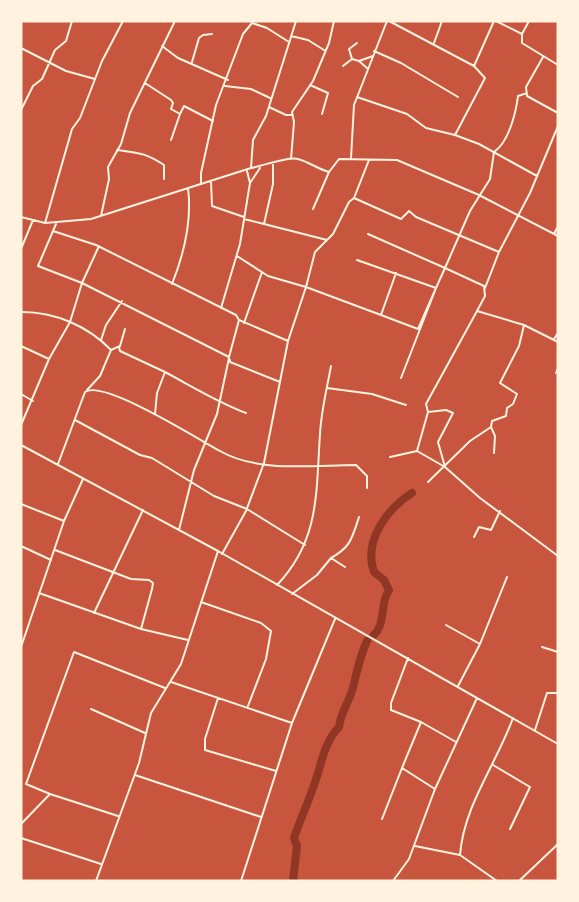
<svg xmlns="http://www.w3.org/2000/svg" width="579" height="902" viewBox="0 0 579 902" font-family="Lato,sans-serif">
  <style>
    .lines { fill: none; stroke-linecap: round; stroke-linejoin: round }
    .river { stroke: #8f3625; stroke-width: 8 }
    .minor { stroke: #fff3e0; stroke-width: 2 }
  </style>
  <rect width="100%" height="100%" fill="#c8553d"/>
  <g class="lines">
    <path class="river" d="M373,636C387,623 379,604 389,590L384,580L374,572C363,541 387,509 412,493
      M293,881L297,846L294,838C300,820 308,803 314,785C322,764 323,744 339,727C340,715 348,703 352,691C357,673 359,658 367,641"/>
    <path class="minor" d="M389,21L474,66
      M496,21L522,34
      M529,21L522,34V43L558,65
      M291,36L308,40L324,50
      M434,43L442,21
      M162,46L178,58L228,80
      M21,48L66,71L95,79
      M374,51L401,63L458,97
      M543,57L526,87L527,96L558,113
      M352,59L349,49L357,43
      M192,62L199,38L203,35L212,34
      M343,66L352,59L359,61
      M368,69L359,61L373,56
      M145,83L171,100L173,103L171,109L180,114L184,106L213,121
      M310,85L328,93L322,114
      M225,86L251,89L270,98
      M357,97L407,114L426,128L455,135L479,144L537,176
      M269,107L286,115H292
      M21,110L33,86L42,79L55,50L66,41L72,21
      M455,135L485,78L474,66L494,21
      M171,140L180,114
      M117,150C139,153 146,153 164,165V179
      M351,158L354,105L387,21
      M291,159L294,122L292,112L313,81L329,43L334,21
      M273,165V184L264,224L327,240
      M251,168L253,140L266,116L296,21
      M247,171L250,183
      M211,181L212,206L244,217
      M201,184V173L216,105L243,34L252,23L267,28L289,42
      M354,198L369,160
      M313,209L329,172L339,159L397,160L479,195L558,236
      M101,216L109,179L108,167L121,144L130,113L175,21
      M21,217L45,223L91,219L251,168C263,166 288,156 298,159C309,162 318,169 329,172
      M244,219L264,224
      M45,223L72,129L80,118L102,61L123,21
      M53,231L96,245L236,315L239,320L288,341L306,287L381,315L396,273
      M368,234L445,268L470,211L490,179L494,152C509,142 516,112 518,96L527,93
      M554,234L558,226
      M99,246L82,283L229,357L239,320
      M21,249L33,220
      M237,256L268,276L306,287L315,252L333,234L349,202L354,198L401,219L409,211L416,217L499,252
      M357,260L436,288L445,268L484,286L485,296L477,311L524,325L558,342
      M172,284C184,254 192,220 188,188
      M485,288L499,252L530,193L558,126
      M221,308L240,244L250,183L260,168
      M22,312C55,312 88,326 111,350L100,376L87,390
      M381,315L418,329L436,288L401,378
      M244,323L262,272
      M554,339L558,333
      M101,340L106,325L122,301
      M21,346L49,359
      M119,347L120,351L165,372L157,393L155,414
      M111,350L120,346L125,329
      M230,360V362L280,382
      M165,372C193,387 217,402 246,413
      M556,373L558,368
      M327,388L372,394L406,405
      M21,394L33,401
      M428,412L446,410L453,413L438,442L445,467L480,498L558,556
      M75,420L140,455L152,458L214,496L247,509L305,545
      M21,425L49,359L70,322L82,283L38,266L56,224
      M491,427L495,436L494,453
      M21,445L218,551L558,744
      M390,457L417,451
      M58,464L85,392C103,379 198,439 220,451C258,473 314,465 356,465L367,476V488
      M445,467L417,451L428,412L426,404L477,311
      M428,482L470,441L491,427L492,421L506,416L507,408L513,404L517,394L500,383L519,346L524,325
      M21,504L64,521
      M179,530L194,470L217,414L229,358
      M474,537L479,527L491,530L500,511
      M21,546L51,560
      M55,550L131,579L149,580L153,583L152,589L141,629
      M222,554L246,511L264,463L288,341
      M331,558C351,547 352,538 359,517
      M277,585C320,540 316,492 320,434C321,412 327,388 331,366
      M39,593L141,629L188,640
      M292,594L317,575L331,558L345,567
      M201,602L261,623L271,631L266,659L248,706
      M94,613L143,510
      M446,625L480,644
      M21,647L64,521L83,479
      M542,647L558,652
      M408,658L391,703V710L421,722L456,742
      M171,682L292,723
      M458,686L480,644L507,577
      M218,698L205,739V750L276,771
      M91,709L145,733
      M421,722L402,768L435,789
      M535,730L547,693H558
      M493,765L530,787L510,829
      M135,775L261,817
      M50,794L118,816
      M382,819L402,768
      M21,824L50,794L26,784L74,652L165,688
      M21,838L101,864
      M415,846L460,855L497,881
      M460,855C464,805 496,765 513,718
      M96,881L139,763L151,713L181,664L218,551
      M241,881L292,723L335,619
      M393,881L409,859L435,789L477,698
      M519,881L558,844"/>
  </g>
  <rect width="579" height="902" fill="none" stroke="#fff3e0" stroke-width="45"/>
</svg>
